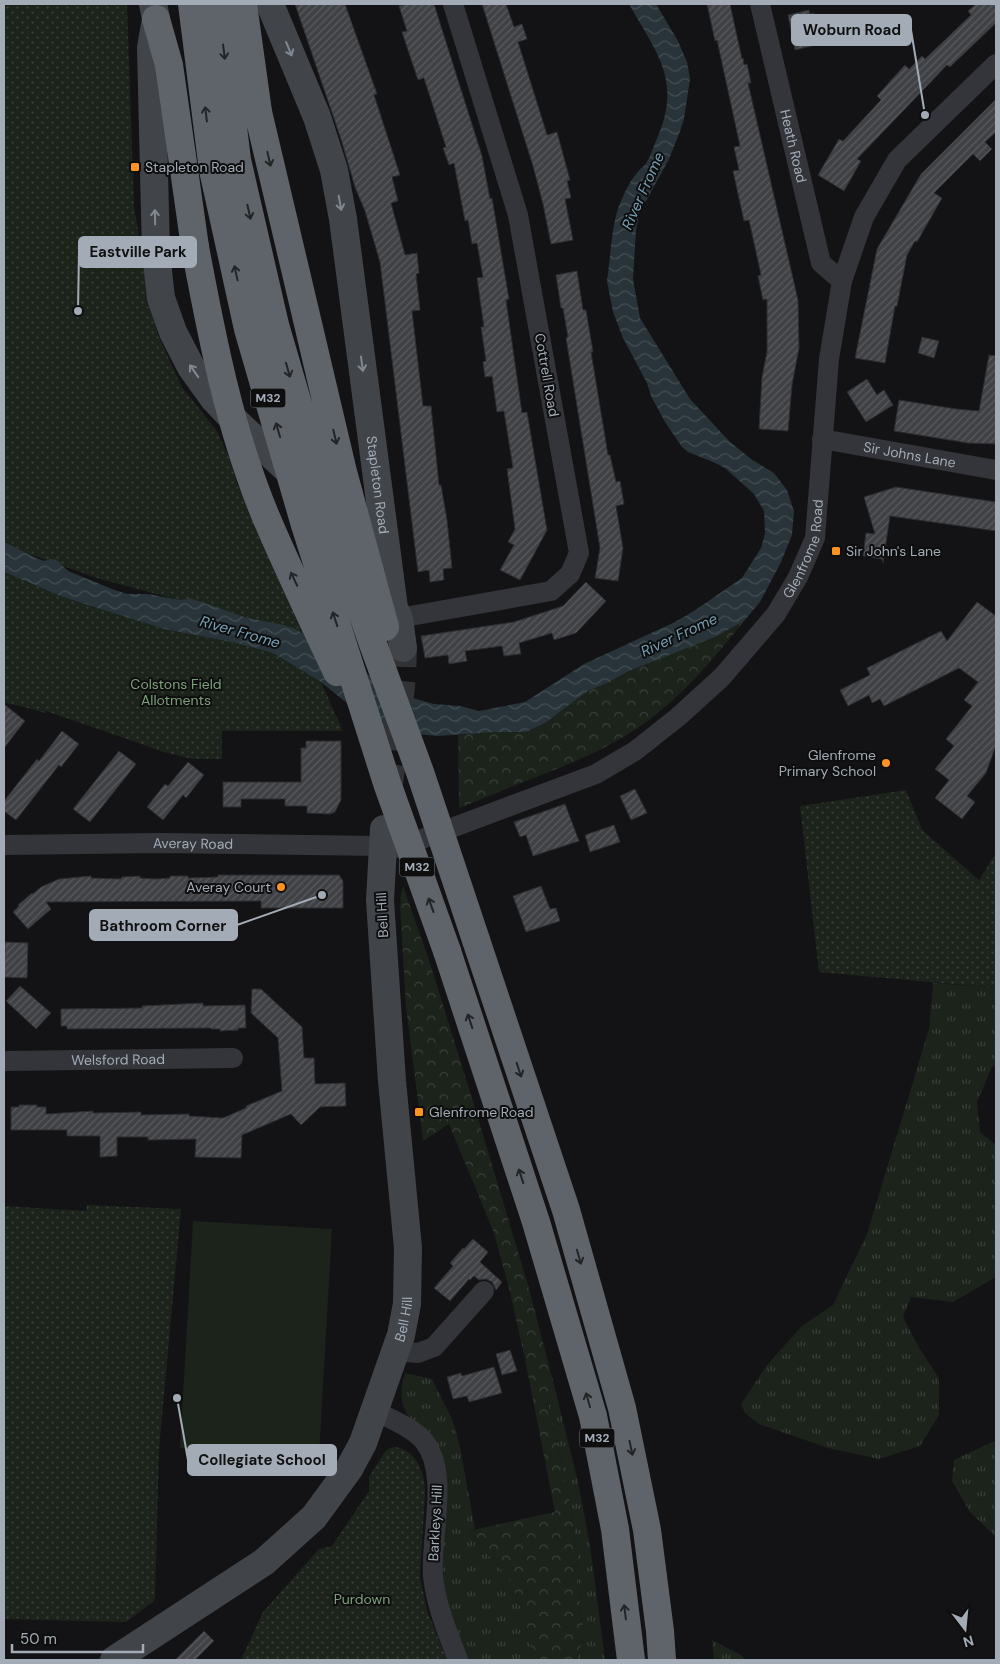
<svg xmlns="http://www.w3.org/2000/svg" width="1000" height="1664" viewBox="0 0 1000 1664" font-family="'DM Sans',sans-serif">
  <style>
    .grass { fill: url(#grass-tufts) }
    .forest { fill: url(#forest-crowns) }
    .park { fill: url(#park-dots) }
    .pitch { fill: #1b231b }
    .water { fill: url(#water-waves) }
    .building { fill: url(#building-hatch); stroke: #2c2d31 }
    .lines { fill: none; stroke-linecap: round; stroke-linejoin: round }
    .secondary-tunnel { stroke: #303235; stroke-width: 28; stroke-dasharray: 28 14; stroke-linecap: butt }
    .minor { stroke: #33353a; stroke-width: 20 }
    .secondary { stroke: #41454a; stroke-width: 28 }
    .motorway { stroke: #5f646b; stroke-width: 28 }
    .motorway-bridge { stroke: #5f646b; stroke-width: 28 }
    .oneway { stroke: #818890 }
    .oneway2 { stroke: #222426 }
    .poi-dot { fill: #fe9321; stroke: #0e0e0f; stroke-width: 2 }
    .labels { text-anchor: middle; stroke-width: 4; stroke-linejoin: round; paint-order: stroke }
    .shield { fill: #0e0e0f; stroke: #767d84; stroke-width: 1 }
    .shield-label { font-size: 12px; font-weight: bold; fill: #a3acb6 }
    .street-label { font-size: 14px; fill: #a3acb6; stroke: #0e0e0f }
    .poi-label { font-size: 14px; fill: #a3acb6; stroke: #0e0e0f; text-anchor: start }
    .park-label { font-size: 14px; fill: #7ca279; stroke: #0e0e0f }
    .water-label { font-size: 15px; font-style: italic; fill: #77a0b4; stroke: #0e0e0f }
    .leader { fill: none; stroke: #a3acb6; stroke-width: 2 }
    .callout-dot { fill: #a3acb6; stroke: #0e0e0f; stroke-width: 2 }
    .callout { fill: #a3acb6; stroke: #a3acb6; stroke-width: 2 }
    .callout-label { font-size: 15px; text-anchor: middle; font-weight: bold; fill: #111 }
  </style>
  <defs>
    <pattern id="grass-tufts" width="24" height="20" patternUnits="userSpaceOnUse" patternTransform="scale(1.25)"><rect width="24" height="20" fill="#1b231b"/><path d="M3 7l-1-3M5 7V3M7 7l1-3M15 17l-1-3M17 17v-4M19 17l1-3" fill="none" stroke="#39403a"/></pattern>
    <pattern id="forest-crowns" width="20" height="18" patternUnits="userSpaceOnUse" patternTransform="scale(1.25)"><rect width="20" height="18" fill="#1b231b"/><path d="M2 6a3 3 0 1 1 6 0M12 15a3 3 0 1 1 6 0" fill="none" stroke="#39403a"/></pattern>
    <pattern id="park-dots" width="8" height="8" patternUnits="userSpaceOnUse" patternTransform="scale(1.25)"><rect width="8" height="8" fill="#1b231b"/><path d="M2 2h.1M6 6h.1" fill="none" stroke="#39403a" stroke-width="1.8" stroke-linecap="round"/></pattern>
    <pattern id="water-waves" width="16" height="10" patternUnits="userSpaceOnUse" patternTransform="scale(1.25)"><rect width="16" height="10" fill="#283439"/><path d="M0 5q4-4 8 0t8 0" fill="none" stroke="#444f53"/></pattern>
    <pattern id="building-hatch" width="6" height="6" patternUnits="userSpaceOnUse" patternTransform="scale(1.25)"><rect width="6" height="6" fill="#3f4145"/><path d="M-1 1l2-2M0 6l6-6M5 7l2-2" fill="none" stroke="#585a5e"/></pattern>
  </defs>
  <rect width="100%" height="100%" fill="#131315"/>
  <path class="grass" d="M933,983L996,988V1065L992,1067L977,1102L980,1132L996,1145V1277L953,1302L911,1297L903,1317L918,1346L939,1378V1415L920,1446L879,1459L828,1448L759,1424L745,1413L741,1404L767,1365L802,1326L833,1305L867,1234L929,1029Z
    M405,1373L432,1379L453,1421L460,1447L475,1529L468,1531L508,1577L524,1616L534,1660H468L448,1609L441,1574L445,1527L410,1418C399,1404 400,1389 405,1373Z
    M553,1381L578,1482L590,1545L605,1660H576L585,1633L581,1618L577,1556L569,1496L546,1396Z
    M992,1442H996V1537L970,1512L952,1481L954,1460Z
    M712,1640L741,1655L745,1660H714Z"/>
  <path class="forest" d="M744,621C711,662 678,702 633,731C605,749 575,762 544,774C515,785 487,797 459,808L458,735L495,732H526L545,723L588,691L607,683L629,671L734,627Z
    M403,886L430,963L475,1108L528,1285L553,1381L546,1396L569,1496L577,1556L581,1618L585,1633L576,1660H534L524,1616L508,1577L468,1531L555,1512L525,1359L510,1292L494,1233L449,1124L423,1141L406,1007L400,906L401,894Z"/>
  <path class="park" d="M4,4H127L134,205L147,286L158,335L182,387L217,431L229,457L238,486L280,561L308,634L100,579L4,545Z
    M4,572L63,597L164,629L236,643L273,653L321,682L343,731H222V759H192L164,752L46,711L45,713L20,706L4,703Z
    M906,790L922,830L979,880L996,853V988L819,972L800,806Z
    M87,1205L181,1209L159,1449L155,1600L126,1622L4,1619V1206L86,1211Z
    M394,1447C417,1449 426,1475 425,1495L420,1577L427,1610L447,1660H241L263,1612L319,1549L332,1546L369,1491V1477L384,1453L388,1449Z"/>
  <path class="pitch" d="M193,1221L332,1229L319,1456L180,1448Z"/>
  <path class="water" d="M629,4H656L678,41L687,62L690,79L684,119L679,134L669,159L639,214L636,230L633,279L640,318L690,399L730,442L751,459L774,473L787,490L794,511L792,535L781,562L760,602L744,621L717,636L629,671L607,683L588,691L545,723L526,732H495L437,736L417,734L399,730L377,718L358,710L343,700L321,682L273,653L236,643L164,629L63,597L4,572V542L36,558L44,561L50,559L57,560L68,571L112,589L127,594H147L181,600L190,598L247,618L284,625L295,629L342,656L377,681L409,697L434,704L460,706L479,711L525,702L584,664L675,622L694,611L742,578L761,548L765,533L764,511L754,494L725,468L713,462L688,452L682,447L665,422L651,396L647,383L623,338L613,312L607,281C610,261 612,223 619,206C624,194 629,182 637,173C640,169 645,166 647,162C651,155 653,147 656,141C683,81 657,54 629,4Z"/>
  <path class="building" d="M295,4H345L377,94L374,95L400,175L392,177L398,201L391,203L405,255L417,253L419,273L416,274L420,310L412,311L423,406H431L439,485H441L447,520L452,568L443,569L444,580L430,582L429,570L418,572L380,262L365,211L355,187L341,139Z
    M407,4H434L482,156L490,199L492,198L509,299L506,300L522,413L527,412L547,530L520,580L500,570L514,545L508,542L515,529L507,469L513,468L504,411L497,412L492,376L485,377L483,362L486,361L481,327H484L477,278L483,277L477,243L472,244L468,220L465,221L454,163L449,165L443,148L446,147L424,78L418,80L402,32L407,31L399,6Z
    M482,4H506L514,27L522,24L527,39L518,42L544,125L547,135L557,132L570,180L567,181L571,198L565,199L573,240L551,244L543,204L533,166Z
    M707,4H730L742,59L743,58L744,65L747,64L751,83H748L798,300L799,348L792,385L788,431L759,429L762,377L767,352V299L763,300L758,276L761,275L749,220L744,221L733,171L739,170L734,147L740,146L717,40L715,41Z
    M976,4H996V23L950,67L947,65L857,159L861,161L844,191L818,175L839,139L843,141L881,100L877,96L894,77L905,65L909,69L922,56L925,59L971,15L968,11Z
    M809,10L810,14L814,13L817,27L820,26L824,43L795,50L788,15Z
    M996,99V132L985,142L992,149L980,161L973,154L934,193L942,198L917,242L915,241L907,255L897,306H895L885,363L855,358L877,249L921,174Z
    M577,271L583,310H586L593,352H591L608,455H610L616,482L620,481L624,504L616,506L623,548L618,581L595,578L600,548L566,338L568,337L563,308H561L556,275Z
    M922,337L939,341L934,358L918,353Z
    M989,355L996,356V444L968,443L894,431L899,400L956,409L979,411Z
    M867,379L877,395L884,390L893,405L866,422L847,392Z
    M896,487L996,502V531L890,516L883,563L882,559L863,556L866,533L875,534L864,497Z
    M586,582L606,601L576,633L554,640L552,633L519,643L521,654L504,656L502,646L465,651L467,661L449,664L448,655L425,658L421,636L514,622L563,606Z
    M977,602L996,616V745L986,773L967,796L975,802L962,819L935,798L949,780L935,769L954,746L946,739L972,706L964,700L978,682L959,668L884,706L880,699L872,703L869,695L848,706L840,690L870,675L867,668L941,631L947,641Z
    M4,704L25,721L4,748Z
    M62,731L79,744L61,767L59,765L16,820L4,811V801L37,759L39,761Z
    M306,741H341V800L335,812L330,814L307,813V806H285V799H241V807H223V782H301V748H306Z
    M119,751L136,764L90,822L73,809Z
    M188,762L204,775L186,798L183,795L163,820L147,807L165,784L168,786Z
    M635,789L647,813L631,820L620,796Z
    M565,804L579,841L533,856L526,835L520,837L514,822Z
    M614,825L620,842L590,852L585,835Z
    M218,875H339L343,881V908H261V901L46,902L51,909L28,929L13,912L19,906L18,905L32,893L33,894L41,887L59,879L91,876V878L121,879L122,877L140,876V878L155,879L170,878V876H188V878L218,877Z
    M541,886L550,909L556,908L560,921L526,932L513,896Z
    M5,942L28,943L27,978L4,977Z
    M20,986L51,1013L36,1029L6,1001Z
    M252,989H261L302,1027L304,1058H314L315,1084L345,1083L346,1106L320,1107L301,1125L291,1114L242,1135L241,1158L195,1157L196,1139L148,1140V1137H117V1156L100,1157V1136H67V1130H11V1107H19V1105H37V1107H46V1114L93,1111V1113L141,1112V1115L189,1114V1116L223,1118L246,1108V1106L282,1091L278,1038L251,1013Z
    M203,1003V1006L245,1005L246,1028H238V1030L220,1031V1029H211V1028L67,1029V1026H61V1009L142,1008V1006Z
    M473,1239L488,1252L480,1262L502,1282L496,1290L492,1282L486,1279L479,1280L474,1276L470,1280L469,1279L450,1301L434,1288L453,1266L450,1263L463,1248L464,1249Z
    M510,1350L517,1371L502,1375L496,1354Z
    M494,1367L502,1393L469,1402L467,1396L453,1399L447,1377L461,1373L462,1376Z
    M204,1631L214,1641L195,1660H175Z"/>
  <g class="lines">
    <path class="secondary-tunnel" d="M388,792L402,678L403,648"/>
    <g class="minor">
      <path id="s1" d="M760,4L821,263L842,281"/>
      <path id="s2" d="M822,439L996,470"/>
      <path d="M399,618L551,591L570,574L579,553L518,215L453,4"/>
      <path id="s3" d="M4,845L160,843L382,846"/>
      <path id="s4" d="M398,848L596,774L635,751L678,717L722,677L776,614L798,577L815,538L829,359L842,281L864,217L897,160L996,64"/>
      <path id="s5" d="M4,1061L233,1058"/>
      <path d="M396,1351L418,1353L434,1347L484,1291"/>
      <path d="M375,1411C392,1420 412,1427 424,1441C450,1474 430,1536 433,1576C436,1606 448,1633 458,1660"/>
    </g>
    <g class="secondary">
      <path d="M153,4L156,19L151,48L156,253L161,298L173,332L191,367L214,399L230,416L297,479"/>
      <path id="s6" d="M270,4L317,117L334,170L343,219L394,608L399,618L403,648"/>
      <path id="s7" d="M114,1660L264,1562L314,1517L349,1469L363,1443L401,1335L407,1304L408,1248L392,1081L380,900L384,829"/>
    </g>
    <path class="motorway" d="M243,4L258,112
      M156,19L169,65L195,247
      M476,940L566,1210L622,1408L647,1530L660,1631L662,1660
      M447,951L536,1222L593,1416L615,1529L631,1660"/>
    <path class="motorway-bridge" d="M192,4L213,170L248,329L305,525L387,783L447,951
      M218,4L237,160L275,325L339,545L373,644L420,772L476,940
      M258,112L343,472L385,627
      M195,247C212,338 230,431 266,517C288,569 313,621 337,672"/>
  </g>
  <defs><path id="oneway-shaft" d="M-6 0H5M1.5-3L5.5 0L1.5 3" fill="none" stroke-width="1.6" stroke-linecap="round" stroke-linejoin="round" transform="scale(1.25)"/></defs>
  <g class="oneway">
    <use href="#oneway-shaft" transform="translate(289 49) rotate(68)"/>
    <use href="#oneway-shaft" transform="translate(340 203) rotate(80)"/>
    <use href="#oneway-shaft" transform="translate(155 217) rotate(-91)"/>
    <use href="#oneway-shaft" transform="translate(362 364) rotate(82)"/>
    <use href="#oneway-shaft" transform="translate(194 371) rotate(-125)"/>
  </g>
  <g class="oneway2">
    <use href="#oneway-shaft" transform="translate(224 52) rotate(83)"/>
    <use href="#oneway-shaft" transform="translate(206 114) rotate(-97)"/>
    <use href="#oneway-shaft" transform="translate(269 159) rotate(77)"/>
    <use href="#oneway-shaft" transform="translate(249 212) rotate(77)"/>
    <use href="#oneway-shaft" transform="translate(236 273) rotate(-102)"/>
    <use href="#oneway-shaft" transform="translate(288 370) rotate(74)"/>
    <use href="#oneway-shaft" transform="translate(278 430) rotate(-106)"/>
    <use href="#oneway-shaft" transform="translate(335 437) rotate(77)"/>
    <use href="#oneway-shaft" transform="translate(294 579) rotate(-115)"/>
    <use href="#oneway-shaft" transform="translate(335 619) rotate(-108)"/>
    <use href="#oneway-shaft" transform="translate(431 905) rotate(-110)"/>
    <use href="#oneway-shaft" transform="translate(470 1021) rotate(-108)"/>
    <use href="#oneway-shaft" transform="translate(519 1070) rotate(72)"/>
    <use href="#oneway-shaft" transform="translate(521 1176) rotate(-108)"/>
    <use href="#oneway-shaft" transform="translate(579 1257) rotate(74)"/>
    <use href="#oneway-shaft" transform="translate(588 1400) rotate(-106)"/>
    <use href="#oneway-shaft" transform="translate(631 1448) rotate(78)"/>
    <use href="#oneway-shaft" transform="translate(625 1612) rotate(-97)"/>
  </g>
  <g class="poi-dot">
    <rect x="130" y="162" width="10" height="10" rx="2.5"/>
    <rect x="831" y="546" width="10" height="10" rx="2.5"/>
    <circle cx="886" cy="763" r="5"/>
    <circle cx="281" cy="887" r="5"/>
    <rect x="414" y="1107" width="10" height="10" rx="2.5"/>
  </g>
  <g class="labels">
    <g class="shield">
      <rect x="250.5" y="388.5" width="35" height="19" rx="4"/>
      <rect x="399.5" y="857.5" width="35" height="19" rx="4"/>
      <rect x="579.5" y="1428.5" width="35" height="19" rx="4"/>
    </g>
    <g class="shield-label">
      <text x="268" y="402">M32</text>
      <text x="417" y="871">M32</text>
      <text x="597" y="1442">M32</text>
    </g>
    <g class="street-label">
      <text dy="5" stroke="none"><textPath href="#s1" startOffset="146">Heath Road</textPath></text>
      <text transform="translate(547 375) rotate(80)" y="5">Cottrell Road</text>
      <text dy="5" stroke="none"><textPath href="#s2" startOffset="89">Sir Johns Lane</textPath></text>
      <text dy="5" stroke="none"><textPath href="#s6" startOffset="496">Stapleton Road</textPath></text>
      <text dy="5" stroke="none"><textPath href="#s4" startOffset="526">Glenfrome Road</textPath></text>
      <text dy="5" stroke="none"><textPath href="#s3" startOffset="189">Averay Road</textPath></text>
      <text transform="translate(382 915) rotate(-93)" y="5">Bell Hill</text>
      <text dy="5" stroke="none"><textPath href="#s5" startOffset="114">Welsford Road</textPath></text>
      <text dy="5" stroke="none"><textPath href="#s7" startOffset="466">Bell Hill</textPath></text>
      <text transform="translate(435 1523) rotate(-87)" y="5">Barkleys Hill</text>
    </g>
    <g class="poi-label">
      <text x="145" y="172">Stapleton Road</text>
      <text x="846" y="556">Sir John's Lane</text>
      <text x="876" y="760" text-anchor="end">Glenfrome<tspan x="876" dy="16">Primary School</tspan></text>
      <text x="271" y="892" text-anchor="end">Averay Court</text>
      <text x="429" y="1117">Glenfrome Road</text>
    </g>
    <g class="park-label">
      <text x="176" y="689">Colstons Field<tspan x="176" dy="16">Allotments</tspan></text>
      <text x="362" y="1604">Purdown</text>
    </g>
    <g class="water-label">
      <text transform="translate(643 191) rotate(-66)" y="5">River Frome</text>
      <text transform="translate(240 632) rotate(16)" y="5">River Frome</text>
      <text transform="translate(679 635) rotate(-25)" y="5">River Frome</text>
    </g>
  </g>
  <path class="leader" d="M925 115L911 30M78 311L79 252M322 895L237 925M177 1398L188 1460"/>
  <g class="callout-dot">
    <circle cx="925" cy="115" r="5"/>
    <circle cx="78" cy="311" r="5"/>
    <circle cx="322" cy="895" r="5"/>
    <circle cx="177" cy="1398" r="5"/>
  </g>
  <g class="callout">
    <rect x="792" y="15" width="119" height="30" rx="5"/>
    <rect x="79" y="237" width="117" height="30" rx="5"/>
    <rect x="90" y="910" width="147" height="30" rx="5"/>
    <rect x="188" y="1445" width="148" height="30" rx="5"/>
  </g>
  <g class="callout-label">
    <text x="852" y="35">Woburn Road</text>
    <text x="138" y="257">Eastville Park</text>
    <text x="163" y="931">Bathroom Corner</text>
    <text x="262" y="1465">Collegiate School</text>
  </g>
  <rect width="1000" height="1664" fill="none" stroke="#a3acb6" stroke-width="10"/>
  <g transform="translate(965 1629) rotate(164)" stroke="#0e0e0f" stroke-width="4" paint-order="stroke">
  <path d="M0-4L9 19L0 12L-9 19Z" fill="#a3acb6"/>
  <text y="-8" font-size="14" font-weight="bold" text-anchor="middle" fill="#a3acb6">N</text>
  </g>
  <path d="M12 1644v8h131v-8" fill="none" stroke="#a3acb6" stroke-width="2.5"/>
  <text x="20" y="1644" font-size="15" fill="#a3acb6" stroke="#0e0e0f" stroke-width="4" paint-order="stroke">50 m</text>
</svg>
